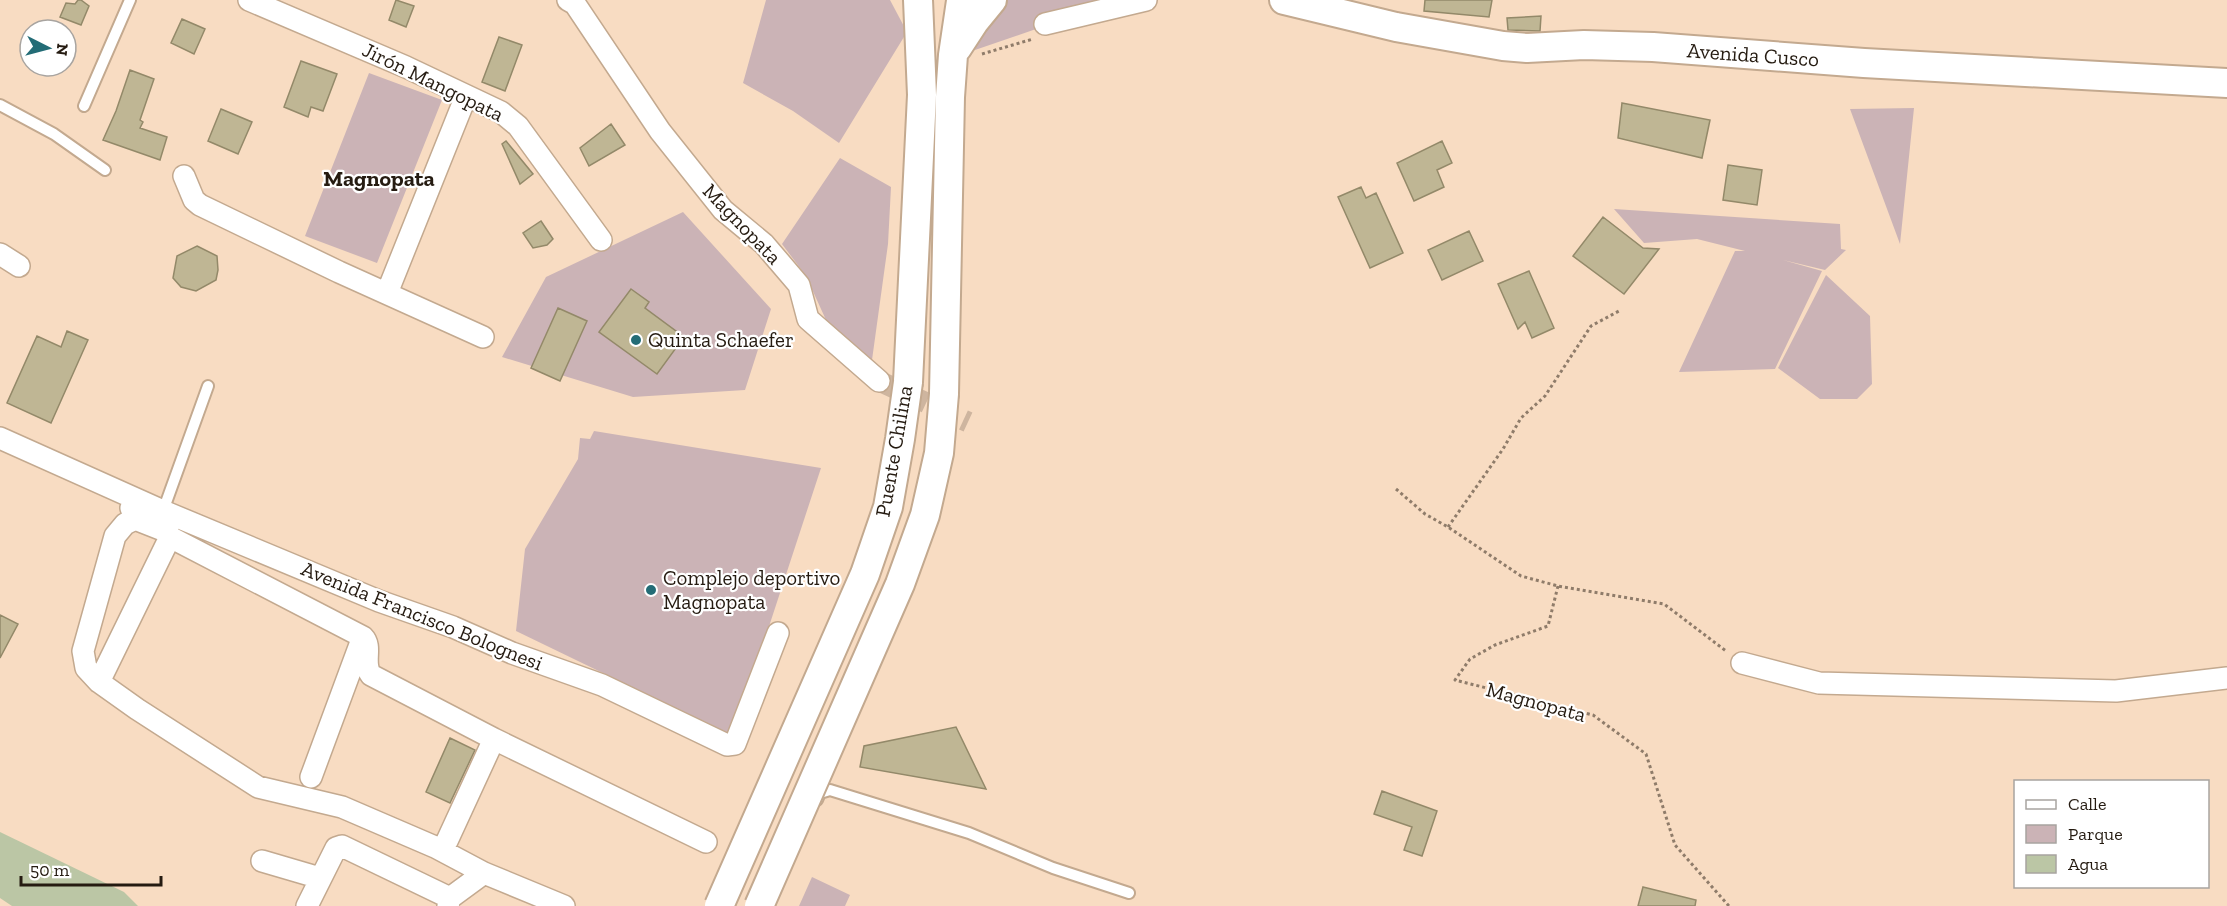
<svg xmlns="http://www.w3.org/2000/svg" width="2227" height="906" viewBox="0 0 2227 906" font-family="'Zilla Slab',serif">
  <style>
    .green { fill: #cbb3b6 }
    .water { fill: #bbc6a5 }
    .building { fill: #bfb694; stroke: #938969; stroke-width: 1.5 }
    .lines { fill: none; stroke-linecap: round; stroke-linejoin: round }
    .minor-tunnel { stroke: #ceb59f; stroke-width: 21; stroke-dasharray: 21 10; stroke-linecap: butt }
    .service-casing { stroke: #c3a98f; stroke-width: 14 }
    .minor-casing { stroke: #c3a98f; stroke-width: 24 }
    .secondary-casing { stroke: #c3a98f; stroke-width: 32 }
    .path { stroke: #8f7c6a; stroke-width: 3; stroke-dasharray: 3 3; stroke-linecap: butt }
    .service { stroke: #fff; stroke-width: 10 }
    .minor { stroke: #fff; stroke-width: 21 }
    .secondary { stroke: #fff; stroke-width: 28 }
    .secondary-bridge-casing { stroke: #c3a98f; stroke-width: 32; stroke-linecap: butt }
    .secondary-bridge { stroke: #fff; stroke-width: 28 }
    .poi-dot { fill: #236c76; stroke: #fff; stroke-width: 2 }
    .labels { text-anchor: middle; stroke-width: 4.5; stroke-linejoin: round; paint-order: stroke }
    .street-label { font-size: 21px; fill: #251b11; stroke: #fff }
    .poi-label { font-size: 21px; fill: #251b11; stroke: #fff; text-anchor: start }
    .neighbourhood-label { font-size: 22px; font-weight: bold; fill: #251b11; stroke: #fff }
  </style>
  <rect width="100%" height="100%" fill="#f8dcc2"/>
  <path class="green" d="M766,0H890L907,32L839,143L793,111L743,83Z
    M1003,0H1107L1039,17L1036,29L975,50L978,34Z
    M369,73L442,100L377,263L305,236Z
    M1914,108L1900,244L1850,109Z
    M840,158L891,187L888,244L872,360L826,320L806,276L782,244Z
    M1614,209L1840,224L1841,249L1846,250L1825,270L1783,260L1822,271L1775,369L1679,372L1735,251H1745L1697,239L1644,243Z
    M683,212L771,309L745,390L633,397L502,357L546,277Z
    M1826,275L1870,316L1872,384L1857,399H1820L1778,368Z
    M594,431L821,468L733,736L516,631L525,549L578,459L580,438L590,439Z
    M812,877L850,895L845,906H799Z"/>
  <path class="water" d="M0,832L124,892L138,906H12L0,898Z"/>
  <path class="building" d="M78,0H81L89,6L81,25L60,17L66,3L75,4Z
    M396,0L414,6L406,27L389,20Z
    M1425,0H1492L1489,17L1424,11Z
    M1541,16L1540,31L1508,30L1507,18Z
    M182,19L205,29L194,54L171,43Z
    M499,37L522,45L505,91L482,82Z
    M301,61L337,74L323,111L311,107L308,117L284,107Z
    M130,70L154,79L140,120L143,122L140,128L167,137L160,160L103,140L116,111Z
    M1622,103L1710,120L1702,158L1618,138Z
    M221,109L252,122L238,154L208,141Z
    M611,124L625,145L589,166L580,148Z
    M506,141L533,174L520,184L502,144Z
    M1442,141L1452,163L1437,170L1444,187L1414,201L1397,163Z
    M1728,165L1762,170L1757,205L1723,200Z
    M1361,187L1366,198L1376,193L1403,253L1370,268L1338,197Z
    M1603,217L1643,248L1659,249L1624,294L1573,256Z
    M541,221L553,239L547,245L533,248L523,233Z
    M1469,231L1483,261L1442,280L1428,250Z
    M197,246L217,256L218,270L216,280L196,291L181,287L173,278L177,256Z
    M1529,271L1554,328L1532,338L1525,322L1518,329L1498,284Z
    M631,289L649,302L645,308L684,337L657,374L599,332Z
    M558,308L587,321L560,381L531,368Z
    M67,331L88,340L51,423L7,403L37,336L61,347Z
    M0,615L18,624L0,658Z
    M956,727L986,789L860,767L864,746Z
    M450,738L475,750L450,803L426,792Z
    M1382,791L1437,811L1422,856L1404,850L1412,827L1374,814Z
    M1643,887L1696,900L1695,906H1638Z"/>
  <g class="lines">
    <path class="minor-tunnel" d="M879,381L968,422"/>
    <g class="service-casing">
      <path id="service" d="M0,105L54,134L105,170
        M84,106L130,0
        M163,511L208,386
        M817,800L820,793L830,790L969,833L1053,868L1129,893"/>
    </g>
    <g class="minor-casing">
      <path id="minor" d="M249,0L406,67L501,112L518,126L601,240
        M568,0L575,4L660,131L723,210L764,244L799,285L808,319L879,381
        M1045,24L1146,0
        M184,176L194,200L200,205L339,272L483,337
        M0,254L19,266
        M387,293L466,96
        M0,438L163,511L379,601L453,627L512,653L602,685L727,745L735,744L778,633
        M135,519L125,524L115,536L83,651L86,668L99,682L137,709L258,787L342,807L435,847L484,873L564,906
        M170,537L363,637C373,647 362,663 371,675L494,739L706,842
        M1742,663L1819,683L2116,691L2227,678
        M99,682L170,537L168,532L135,519L131,508
        M311,777L361,642
        M447,841L494,739
        M262,861L320,878
        M307,906L336,848L342,846L450,898
        M448,906L450,898L484,873"/>
    </g>
    <g class="secondary-casing">
      <path id="secondary" d="M1284,0L1396,27L1503,46L1527,48L1584,45L1653,47L1864,63L2227,83
        M957,48L974,22L992,0
        M908,382L922,95L918,0
        M944,394L950,97L953,55L961,1"/>
    </g>
    <path class="path" d="M982,54L1033,39
      M1396,489L1425,514L1448,527L1521,576L1558,586L1664,604L1726,651
      M1448,527L1503,449L1521,418L1545,396L1591,326L1619,311
      M1558,586L1548,626L1495,645L1470,659L1455,680L1593,715L1646,754L1675,845L1729,906"/>
    <use href="#service" class="service"/>
    <use href="#minor" class="minor"/>
    <use href="#secondary" class="secondary"/>
    <g class="secondary-bridge-casing">
      <path id="secondary-bridge" d="M719,906L865,574L888,507L900,439L908,382
        M759,906L900,584L925,515L939,453L944,394"/>
    </g>
    <use href="#secondary-bridge" class="secondary-bridge"/>
  </g>
  <g class="poi-dot">
    <circle cx="636" cy="340" r="6"/>
    <circle cx="651" cy="590" r="6"/>
  </g>
  <g class="labels">
    <g class="street-label">
      <text transform="translate(1753 55) rotate(4)" y="7">Avenida Cusco</text>
      <text transform="translate(433 82) rotate(26)" y="7">Jirón Mangopata</text>
      <text transform="translate(742 224) rotate(46)" y="7">Magnopata</text>
      <text transform="translate(894 451) rotate(-80)" y="7">Puente Chilina</text>
      <text transform="translate(422 616) rotate(22)" y="7">Avenida Francisco Bolognesi</text>
      <text transform="translate(1536 702) rotate(15)" y="7">Magnopata</text>
    </g>
    <g class="poi-label">
      <text x="648" y="347">Quinta Schaefer</text>
      <text x="663" y="585">Complejo deportivo<tspan x="663" dy="24">Magnopata</tspan></text>
    </g>
    <g class="neighbourhood-label">
      <text x="379" y="186">Magnopata</text>
    </g>
  </g>
  <rect x="2014" y="780" width="195" height="108" fill="#ffffff" stroke="#a8a4a0" stroke-width="1.5"/>
  <rect x="2026" y="800" width="30" height="9" fill="#ffffff" stroke="#a8a4a0" stroke-width="1.5"/>
  <text x="2068" y="810" font-size="18" fill="#251b11">Calle</text>
  <rect x="2026" y="825" width="30" height="18" fill="#cbb3b6" stroke="#a8a4a0" stroke-width="1.5"/>
  <text x="2068" y="840" font-size="18" fill="#251b11">Parque</text>
  <rect x="2026" y="855" width="30" height="18" fill="#bbc6a5" stroke="#a8a4a0" stroke-width="1.5"/>
  <text x="2068" y="870" font-size="18" fill="#251b11">Agua</text>
  <g transform="translate(48 48) rotate(96)"><circle r="28" fill="#ffffff" stroke="#a8a4a0" stroke-width="1.5"/>
  <path d="M0-4.5L10 22L0 15L-10 22Z" fill="#236c76"/>
  <text y="-9" font-size="16" font-weight="bold" text-anchor="middle" fill="#251b11">N</text>
  </g>
  <path d="M21 876v9h140v-9" fill="none" stroke="#251b11" stroke-width="3"/>
  <text x="30" y="876" font-size="18" fill="#251b11" stroke="#ffffff" stroke-width="4.5" paint-order="stroke">50 m</text>
</svg>
